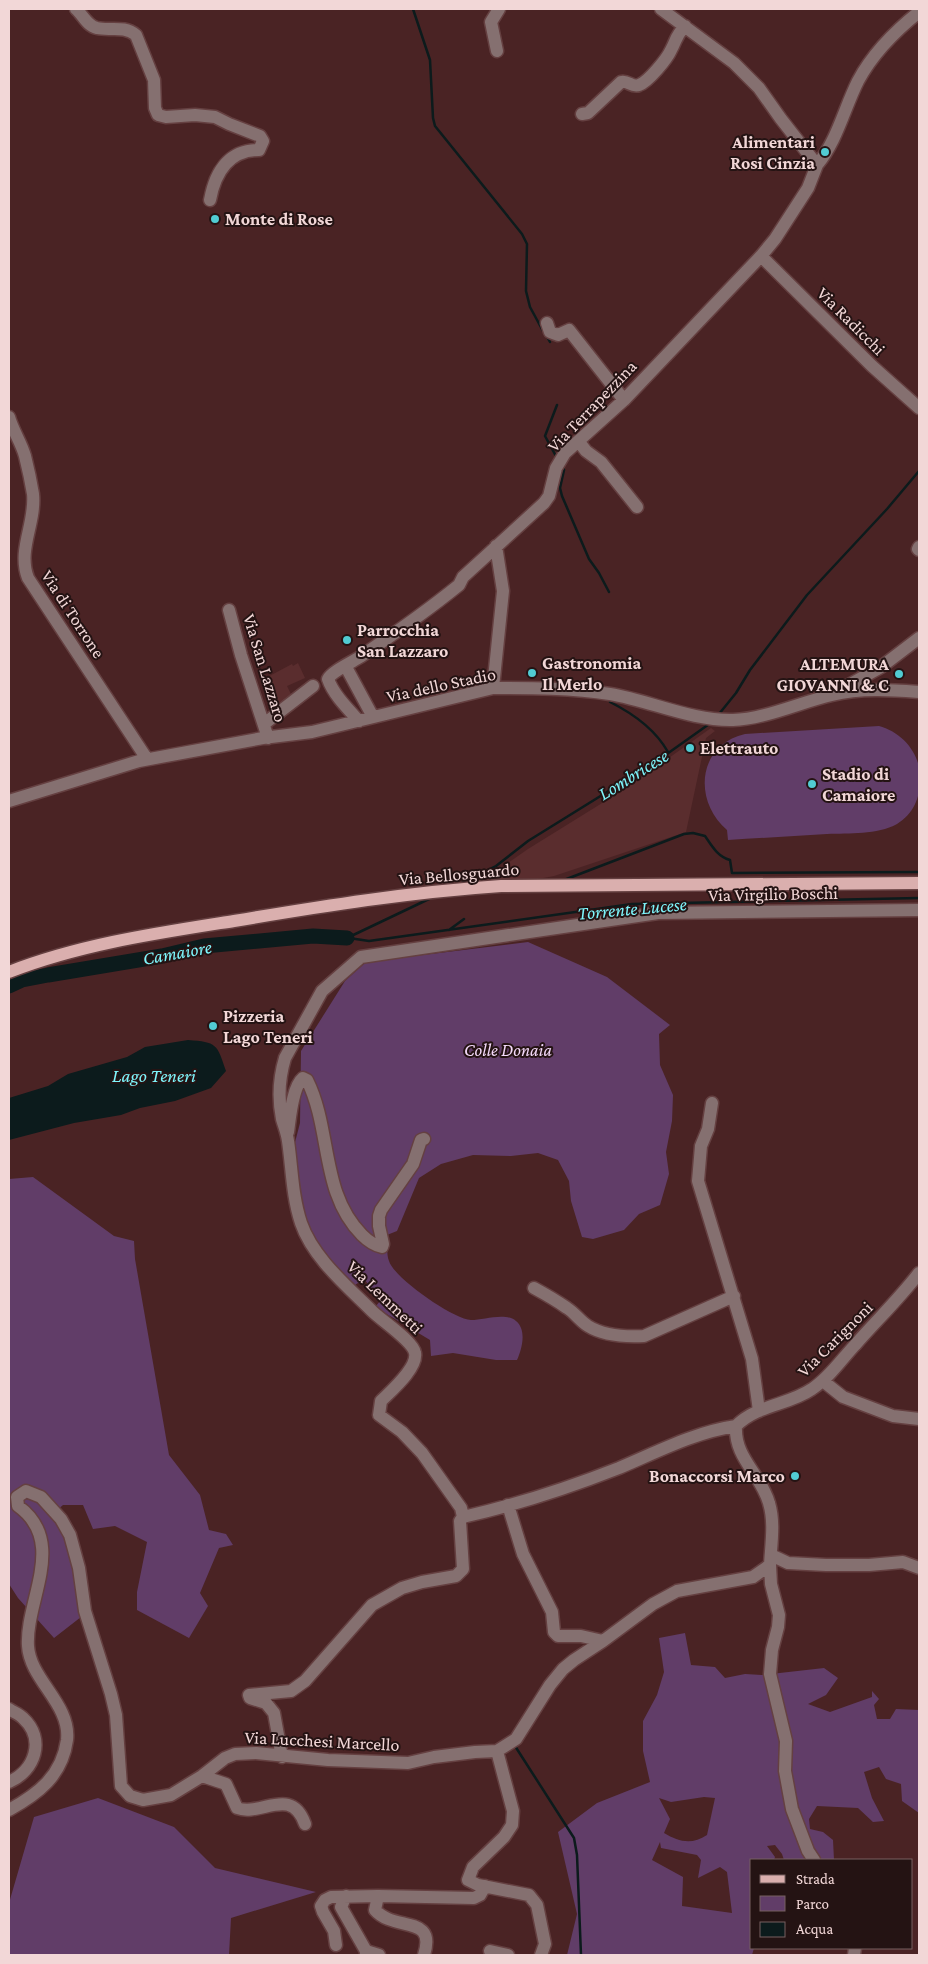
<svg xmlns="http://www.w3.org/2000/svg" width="928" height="1964" viewBox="0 0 928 1964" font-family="'Crimson Pro',serif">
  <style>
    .built { fill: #5a2d2e }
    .green { fill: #613d68; fill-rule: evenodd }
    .water { fill: #0c1b1c }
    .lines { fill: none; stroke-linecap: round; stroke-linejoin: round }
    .stream { stroke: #0c1b1c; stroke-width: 2.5 }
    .river { stroke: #0c1b1c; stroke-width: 15 }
    .minor-casing { stroke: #654041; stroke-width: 15 }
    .major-casing { stroke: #654041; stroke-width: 15 }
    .minor { stroke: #857070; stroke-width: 12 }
    .major { stroke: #daafae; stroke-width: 12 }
    .poi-dot { fill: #51ccd3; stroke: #241313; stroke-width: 2 }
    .labels { text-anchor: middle; stroke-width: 4; stroke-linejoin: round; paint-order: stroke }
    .poi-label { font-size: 18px; font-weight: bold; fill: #f2d7d7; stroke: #241313; text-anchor: start }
    .street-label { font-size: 18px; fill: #f2d7d7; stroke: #241313 }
    .park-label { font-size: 18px; font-style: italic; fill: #f4d9fa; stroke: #241313 }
    .water-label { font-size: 19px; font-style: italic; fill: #7ef6fc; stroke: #241313 }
  </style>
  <rect width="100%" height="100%" fill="#4a2324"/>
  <path class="built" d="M298,663L305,678L287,686L292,696L274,705L262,680L292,664L293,666Z
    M711,728L715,731L706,738L686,832L554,876L538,879H491V875L528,849L628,787Z"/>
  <path class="green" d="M879,726C898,731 915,747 919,767C923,789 917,812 897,824C877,835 849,833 827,834C794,836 761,838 728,840L727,830C693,801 697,745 745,734Z
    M528,942L607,977L670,1025L659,1034L660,1065L673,1095L672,1121L666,1152L669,1174L660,1205L639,1214L624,1230L593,1239L582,1237L571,1201L569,1181L558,1160L538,1153L511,1156L473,1155L441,1164L419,1178L397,1231L387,1235C388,1243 386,1254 389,1261C394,1278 453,1319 471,1320C484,1320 505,1312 516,1321C527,1330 522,1349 517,1360H496L453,1353L431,1356L430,1340L375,1307L381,1300L364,1279L355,1285L333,1264L310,1232L301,1205L292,1154L300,1123L301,1051L345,981L366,962Z
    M33,1177L114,1236L134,1241L135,1259L169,1455L200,1495L209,1530L226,1534L233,1545L219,1548L200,1593L208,1606L189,1638L137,1610V1592L147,1542L115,1526L93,1529L83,1505H63L50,1516L69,1536L81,1617L54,1638L18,1598L9,1584V1179Z
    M685,1633L691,1665L715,1667L725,1678L745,1674L762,1675L824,1668L838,1678L826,1695L808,1704L830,1712L872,1697V1691L879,1699L874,1705L877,1719H890L896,1709L919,1710V1813L902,1801L901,1784L886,1779L879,1767L864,1772L872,1798L884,1821L873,1822L858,1808L817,1806L809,1819L810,1829L823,1832L833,1840L834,1860H784L782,1854L775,1845L767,1846L775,1857L774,1860H752V1948H754L752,1955H567L577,1914L558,1832L597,1803L650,1782L643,1751V1721L657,1695L664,1672L659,1638ZM704,1797L715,1798L707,1835C692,1845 679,1842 664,1833L670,1819L659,1798L671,1802ZM660,1842L661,1848L697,1855L701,1860L698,1878L720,1867L727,1872L732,1913L682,1906L683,1877L652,1860Z
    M98,1798L174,1827L215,1868L316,1892L231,1918L229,1955H9V1903L34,1817Z"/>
  <path class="water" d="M188,1040C217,1042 217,1044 226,1071L211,1088L175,1101L140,1108L121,1115L74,1123L9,1140V1098L48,1086L68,1074L127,1057L145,1047Z"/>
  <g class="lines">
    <path class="stream" d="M413,9L430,60L433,118L435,126L522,234L527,244L526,291L530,307L543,331
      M546,335L550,342
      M557,405L545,436L557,458
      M563,467L564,470L560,488L562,496L589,559L599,573L609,592
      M610,702C634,714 655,729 668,752
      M719,714L736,693L750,670L807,595L887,509L919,471
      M564,880L684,834L693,833L705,836C712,846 717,856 730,860L732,873L919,872
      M461,883L496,866L528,841L657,761L712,722
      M449,930L464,919
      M347,938L431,898
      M349,938L369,941L632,904L919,898
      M515,1746L574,1838L577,1855L581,1955"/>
    <path class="river" d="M9,986L22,980L48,975L162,956L204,946L313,936L347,938"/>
    <g class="minor-casing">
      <path id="minor" d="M76,9C83,15 87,26 97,28C110,31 124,25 136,35L154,80L155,108L158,115L166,117L195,115L215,117L229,124L260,136L263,141L259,150C228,150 215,173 210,200
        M497,51L491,22L499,9
        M582,114L588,113L621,82C628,80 632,88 639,85C648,82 667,59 671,50C677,39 675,37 685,26
        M817,165C837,141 844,109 858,81C873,53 895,31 919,12
        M761,256L872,366L919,408
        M547,323L550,332L558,335L569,330L624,400
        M9,417C13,431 21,442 25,456C28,468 31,482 33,494C36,523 17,550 28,578L147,759
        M579,442L586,451L601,462L637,507
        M919,547L918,549L919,550
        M229,610L241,655L268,738
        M346,667L373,717
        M493,688L503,591L496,546
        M840,690L881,667L919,638
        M359,721C348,709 333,694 328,679C331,672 352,662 360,657C394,634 427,611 459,585L463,577L544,503L549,496L556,468L565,453L624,400L761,256L775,239L808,188L817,165L781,119L759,88L734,63L661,9
        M264,724L313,686
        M9,801L139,761L263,738L312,732L493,688C531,688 572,688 610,694C651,701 692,721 733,720C765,719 801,702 832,695C861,688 890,690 919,692
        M712,1103L708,1129L701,1146L698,1181L752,1359L759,1411
        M288,1132C290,1119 292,1087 303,1078L307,1080C332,1130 320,1193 362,1235C368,1241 373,1245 382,1247L383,1244L379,1226V1216L381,1210L413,1164L421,1140L424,1139
        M534,1288C545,1294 557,1301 567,1308C575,1313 580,1321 588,1326C604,1336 625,1337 644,1336L734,1296
        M823,1381L843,1397L893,1416L919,1419
        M736,1426C695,1432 657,1452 619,1468C568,1488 516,1505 463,1517L461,1508L422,1453L402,1432L379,1415L381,1401C391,1391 418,1368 415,1353C413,1341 382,1321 372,1311C347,1286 313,1258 301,1223C292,1196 292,1168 288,1141C287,1133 284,1126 282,1119C278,1099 279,1078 285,1058L322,991L361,957L658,913L919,910
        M736,1426C756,1405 789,1405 812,1389C829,1378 841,1360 855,1345C876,1321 899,1299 919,1273
        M508,1505L523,1554L552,1612L554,1632L558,1636H581L603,1641
        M771,1555L788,1563L826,1565H869L903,1562L919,1568
        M770,1565L771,1584L779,1615L778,1627L772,1650L770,1674L786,1741L785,1771L792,1809L808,1851L814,1860
        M9,1709C13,1712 19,1714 23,1718C46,1739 35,1771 9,1782
        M497,1751L513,1811L512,1825L504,1837L473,1867L468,1880L478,1885L529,1895L537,1905L545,1944L541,1955
        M282,1757L274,1713L266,1703L250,1698L249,1695L291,1691L305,1681L372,1605L402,1588L422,1582L456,1576L463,1569L460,1521L463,1517
        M202,1776L226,1784L237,1808C261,1817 291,1785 305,1824
        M9,1810C38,1794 62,1776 67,1740C71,1704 30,1680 28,1646C25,1601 68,1542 18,1506L17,1497L26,1491L41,1497L61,1519L70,1535L79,1568L85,1611L111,1694L116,1715L121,1786L130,1796L143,1800L171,1795L202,1776L225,1758L235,1754L256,1753L328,1760L408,1763L434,1757L475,1752L497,1751L516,1739L550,1685L563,1669L574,1660L603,1641L653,1604L677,1591L753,1577L770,1565C771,1545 775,1523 769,1503C761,1474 734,1458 736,1426
        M346,1896L341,1907L366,1951V1955
        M378,1896L375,1910C394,1932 437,1914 424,1955
        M336,1945L334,1931L323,1912L321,1906L325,1900L331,1897L378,1896L474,1898L480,1895L485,1886
        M366,1951L379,1955
        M490,1951L508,1955
        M854,1955L855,1948"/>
    </g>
    <g class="major-casing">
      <path id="major" d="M9,972C81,944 158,933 234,921C323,906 411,892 501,886L919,883"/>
    </g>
    <use href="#minor" class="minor"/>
    <use href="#major" class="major"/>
  </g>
  <g class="poi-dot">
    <circle cx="825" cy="152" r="5"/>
    <circle cx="215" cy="219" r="5"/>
    <circle cx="347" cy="640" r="5"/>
    <circle cx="532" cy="673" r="5"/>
    <circle cx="899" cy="674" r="5"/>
    <circle cx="690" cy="748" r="5"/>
    <circle cx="812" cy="784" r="5"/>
    <circle cx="213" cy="1026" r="5"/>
    <circle cx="795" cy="1476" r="5"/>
  </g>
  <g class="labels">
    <g class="poi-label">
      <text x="815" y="148" text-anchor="end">Alimentari<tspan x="815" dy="21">Rosi Cinzia</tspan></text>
      <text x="225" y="225">Monte di Rose</text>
      <text x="357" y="636">Parrocchia<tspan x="357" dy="21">San Lazzaro</tspan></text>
      <text x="542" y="669">Gastronomia<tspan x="542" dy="21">Il Merlo</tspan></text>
      <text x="889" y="670" text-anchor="end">ALTEMURA<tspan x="889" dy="21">GIOVANNI &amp; C</tspan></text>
      <text x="700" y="754">Elettrauto</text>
      <text x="822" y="780">Stadio di<tspan x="822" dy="21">Camaiore</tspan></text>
      <text x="223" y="1022">Pizzeria<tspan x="223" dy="21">Lago Teneri</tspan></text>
      <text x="785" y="1482" text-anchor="end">Bonaccorsi Marco</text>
    </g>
    <g class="street-label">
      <text transform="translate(851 321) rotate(45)" y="6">Via Radicchi</text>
      <text transform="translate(592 406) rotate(-46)" y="6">Via Terrapezzina</text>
      <text transform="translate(73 614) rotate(57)" y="6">Via di Torrone</text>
      <text transform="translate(265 668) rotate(73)" y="6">Via San Lazzaro</text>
      <text transform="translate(441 685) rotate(-12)" y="6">Via dello Stadio</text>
      <text transform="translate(459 874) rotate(-5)" y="6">Via Bellosguardo</text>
      <text transform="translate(773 894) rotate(-1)" y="6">Via Virgilio Boschi</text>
      <text transform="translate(385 1297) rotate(44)" y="6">Via Lemmetti</text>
      <text transform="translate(835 1339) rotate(-45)" y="6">Via Carignoni</text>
      <text transform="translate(322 1741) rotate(3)" y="6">Via Lucchesi Marcello</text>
    </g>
    <g class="park-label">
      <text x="508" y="1056">Colle Donaia</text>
    </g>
    <g class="water-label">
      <text transform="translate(633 774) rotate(-32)" y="7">Lombricese</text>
      <text transform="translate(632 908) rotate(-5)" y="7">Torrente Lucese</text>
      <text transform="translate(177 952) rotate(-10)" y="7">Camaiore</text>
      <text x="154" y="1082">Lago Teneri</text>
    </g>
  </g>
  <rect width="928" height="1964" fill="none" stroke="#f2d7d7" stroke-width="20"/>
  <rect x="750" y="1859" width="162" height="90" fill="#241313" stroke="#766161"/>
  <rect x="760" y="1875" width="25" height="8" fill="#daafae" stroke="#766161"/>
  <text x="796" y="1884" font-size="15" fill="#f2d7d7">Strada</text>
  <rect x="760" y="1896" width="25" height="15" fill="#613d68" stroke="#766161"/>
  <text x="796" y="1909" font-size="15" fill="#f2d7d7">Parco</text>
  <rect x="760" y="1922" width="25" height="15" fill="#0c1b1c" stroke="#766161"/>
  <text x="796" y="1934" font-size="15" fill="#f2d7d7">Acqua</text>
</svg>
